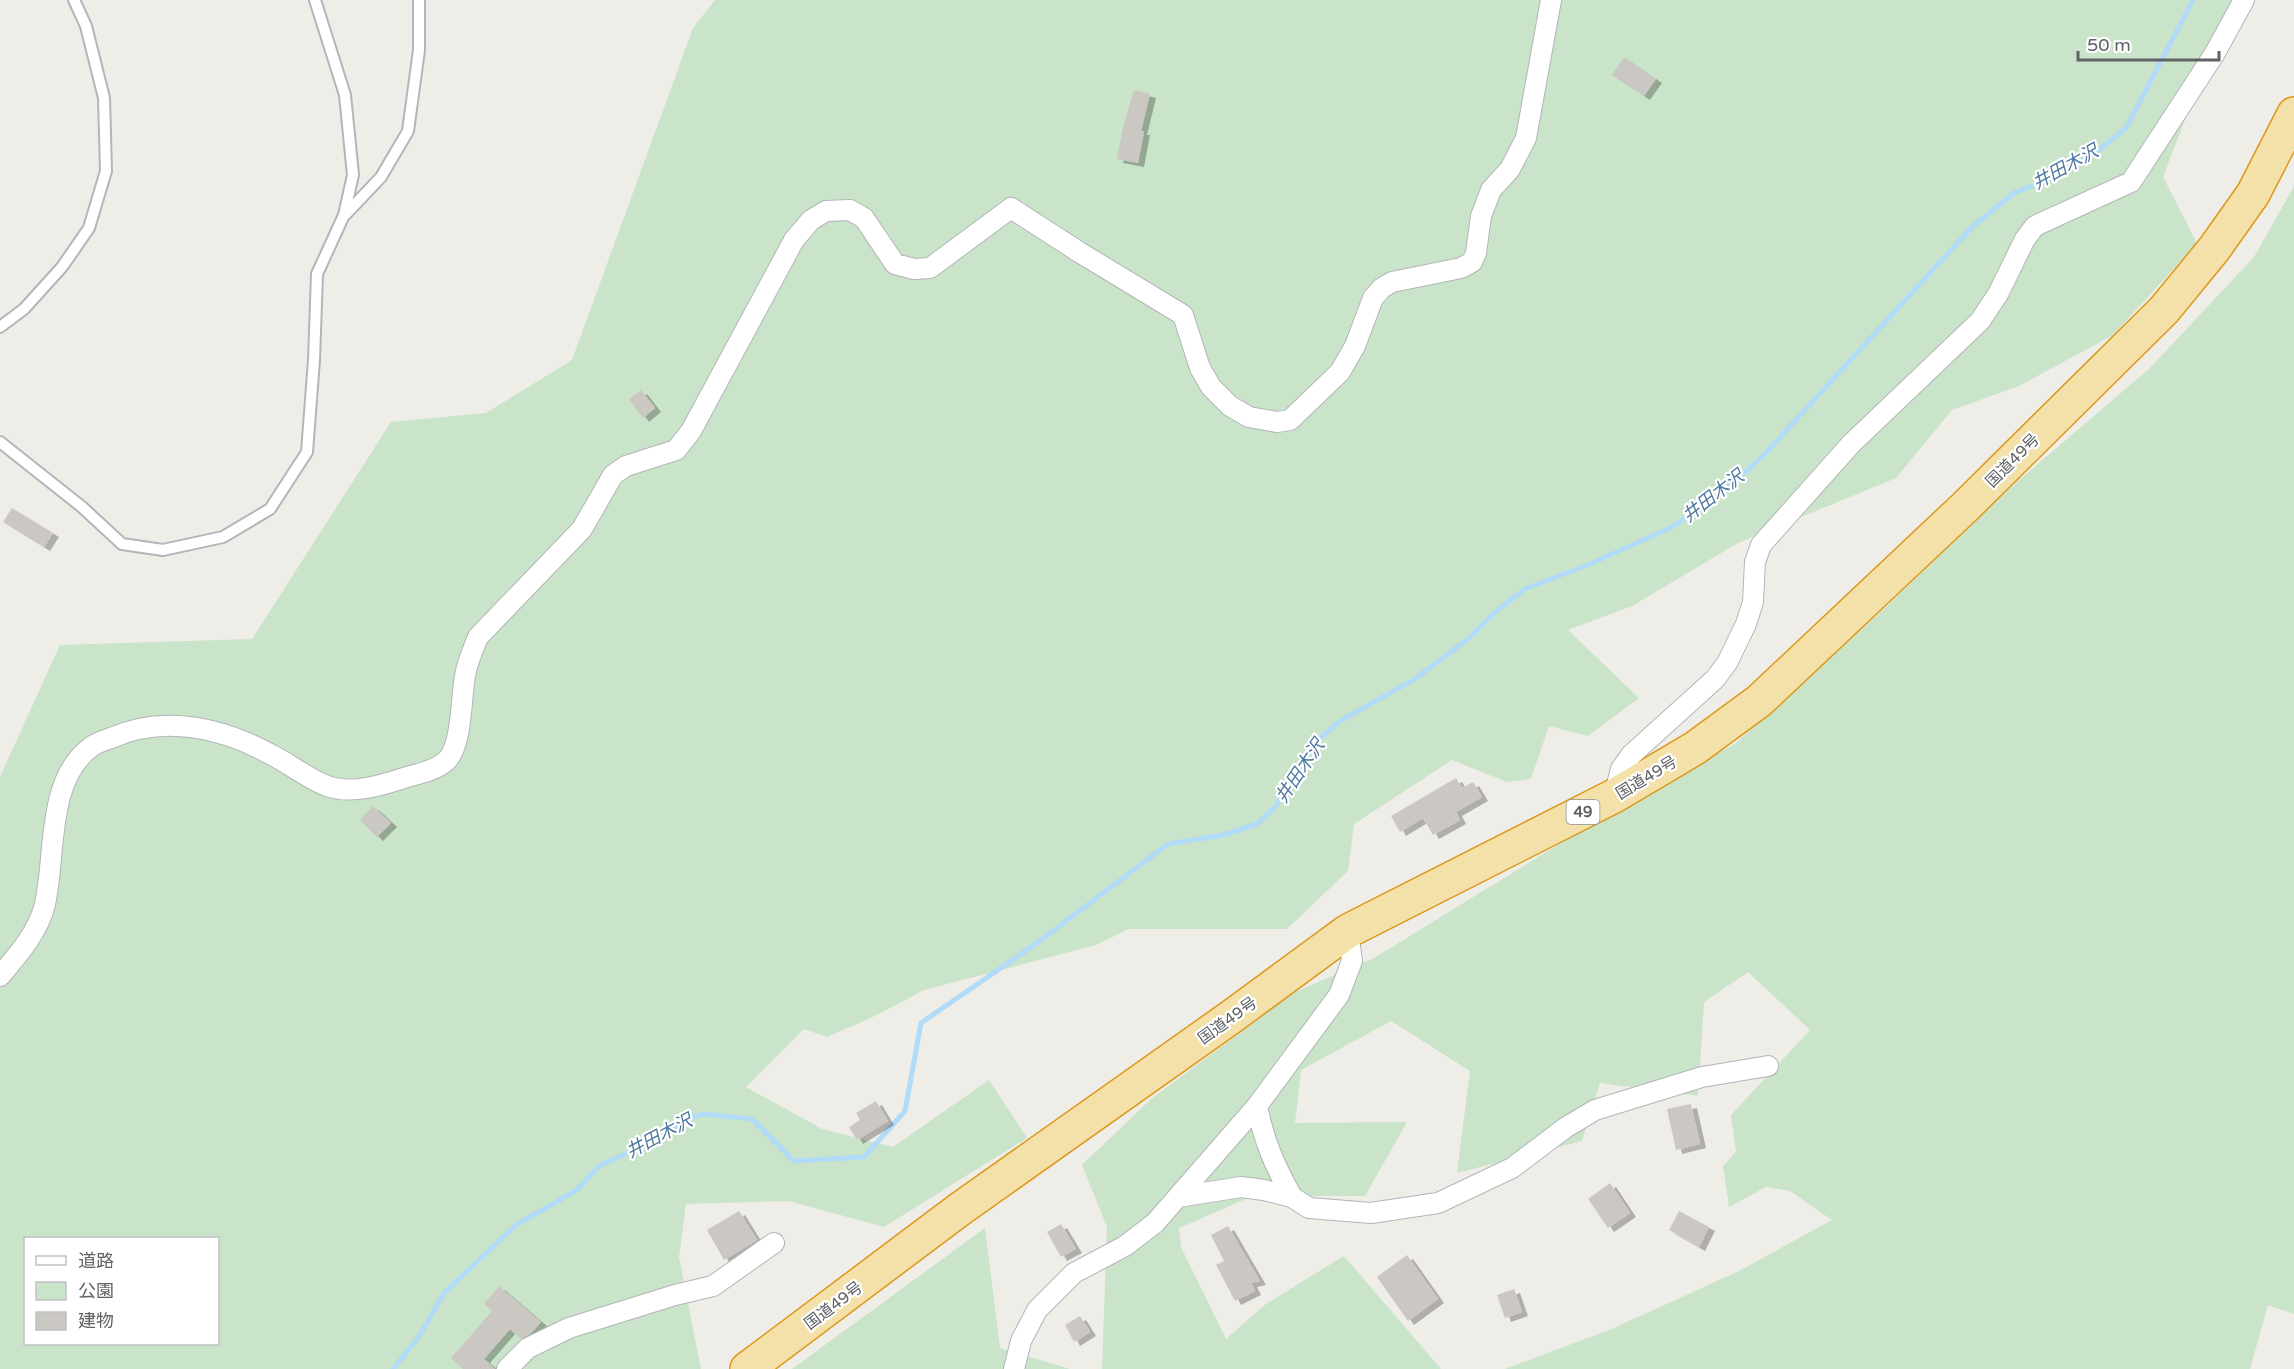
<svg xmlns="http://www.w3.org/2000/svg" width="2294" height="1369" viewBox="0 0 2294 1369" font-family="'Varela Round','Noto Sans JP',sans-serif">
  <style>
    .green { fill: #c9e4c8; fill-rule: evenodd }
    .lines { fill: none; stroke-linecap: round; stroke-linejoin: round }
    .stream { stroke: #b1dbf6; stroke-width: 5 }
    .building { fill: #cbc8c4; filter: url(#shadow) }
    .service-casing { stroke: #b3b5b8; stroke-width: 14 }
    .minor-casing { stroke: #b3b5b8; stroke-width: 22 }
    .trunk-casing { stroke: #dd981a; stroke-width: 36 }
    .service { stroke: #fff; stroke-width: 10 }
    .minor { stroke: #fff; stroke-width: 20 }
    .trunk { stroke: #f4e1aa; stroke-width: 33 }
    .labels { text-anchor: middle; stroke-width: 4.5; stroke-linejoin: round; paint-order: stroke }
    .shield { fill: #fff; stroke: #8f9294; stroke-width: 1.5 }
    .shield-label { font-size: 15px; font-weight: bold; fill: #5f6366 }
    .street-label { font-size: 16px; fill: #5f6366; stroke: #fff }
    .water-label { font-size: 18px; font-style: italic; fill: #4c779f; stroke: #fff }
  </style>
  <defs>
    <filter id="shadow"><feDropShadow dx="6" dy="4" stdDeviation="0" flood-color="#0004"/></filter>
  </defs>
  <rect width="100%" height="100%" fill="#efede8"/>
  <path class="green" d="M715,0H2235L2215,42L2163,177L2197,243L2113,335L2019,386L1952,410L1896,478L1738,543L1632,606L1568,630L1639,698L1588,736L1549,726L1531,779L1507,782L1452,760L1354,824L1348,871L1287,929H1129L1096,945L924,990L877,1015L827,1037L804,1029L746,1087L822,1129L893,1147L989,1080L1027,1138L884,1227L789,1201L686,1204L679,1257L701,1369H0V777L60,645L252,639L391,422L486,413L572,360L693,28ZM26,1238H218V1344H26Z
    M2294,186V1314L2268,1305L2250,1369H1505L1614,1328L1739,1271L1832,1220L1790,1191L1766,1187L1729,1207L1723,1166L1736,1152L1731,1115L1810,1030L1748,972L1704,1002L1698,1096L1600,1083L1582,1141L1457,1173L1470,1071L1391,1021L1301,1070L1295,1123L1407,1122L1365,1196H1253L1179,1228L1181,1247L1226,1339L1266,1304L1344,1256L1441,1369H1102L1107,1227L1082,1165L1151,1099L1295,992L1374,958L1574,835L1736,743L1884,609L2011,487L2150,368L2254,257Z
    M985,1228L1000,1348L1070,1369H792Z"/>
  <g class="lines">
    <path class="stream" d="M393,1369L420,1335L444,1293L516,1225L577,1190L599,1166L668,1134L686,1119L703,1114L752,1119L794,1161L864,1157L905,1111L921,1023L1037,943L1168,844L1223,835L1257,824L1276,806L1316,742L1340,721L1415,679L1468,639L1495,612L1525,589L1590,564L1672,527L1720,495L1763,456L1972,227L2014,193L2059,175L2098,151L2126,128L2193,0"/>
  </g>
  <path class="building" d="M1624,57L1656,79L1644,96L1612,75Z
    M1134,90L1150,94L1141,131H1144L1138,163L1117,159L1123,127Z
    M641,390L655,408L643,418L629,399Z
    M12,508L53,533L44,547L3,522Z
    M1456,778L1462,788L1473,782L1482,797L1456,812L1460,820L1433,835L1423,818L1400,832L1391,816Z
    M373,806L391,823L377,837L360,820Z
    M876,1101L888,1121L857,1140L849,1127L860,1120L856,1113Z
    M1691,1104L1700,1144L1676,1150L1667,1109Z
    M1610,1183L1630,1213L1608,1228L1588,1199Z
    M739,1211L757,1240L724,1260L707,1230Z
    M1679,1211L1709,1227L1699,1247L1669,1230Z
    M1061,1224L1076,1249L1061,1257L1047,1232Z
    M1228,1226L1260,1281L1251,1283L1255,1291L1235,1301L1216,1265L1224,1261L1211,1235Z
    M1407,1255L1438,1299L1408,1321L1377,1277Z
    M499,1286L541,1322L531,1333L521,1339L510,1329L484,1359L495,1369H463L451,1358L492,1311L484,1304Z
    M1514,1289L1522,1312L1505,1318L1497,1295Z
    M1080,1316L1090,1332L1074,1342L1065,1325Z"/>
  <g class="lines">
    <g class="service-casing">
      <path id="service" d="M345,215L381,177L408,131L419,50V0
        M0,327L24,309L62,267L89,228L106,171L104,98L86,26L74,0
        M0,442L82,507L122,544L163,550L223,537L270,509L307,452L314,360L317,274L344,215L353,175L345,95L315,0"/>
    </g>
    <g class="minor-casing">
      <path id="minor" d="M1614,796L1621,769L1631,755L1715,679L1727,663L1746,624L1753,602L1755,562L1761,545L1851,444L1980,321L1998,294L2025,239L2035,226L2131,182L2215,53L2244,0
        M0,976C18,955 39,931 45,904C56,855 46,780 91,747C96,743 105,740 111,738C165,714 223,728 272,755C290,764 308,779 327,786C352,795 383,785 407,777C420,773 438,770 448,759C462,743 461,698 465,676C467,662 473,650 478,637L582,529L613,475L626,466L676,450L691,431L794,240L811,220L826,211L850,210L864,218L895,264L914,269L930,268L1011,208L1079,252L1183,315L1200,368L1211,387L1230,406L1249,417L1277,422L1290,420L1340,372L1355,346L1373,298L1382,288L1392,282L1461,268L1472,262L1476,253L1481,216L1491,190L1510,169L1526,138L1551,0
        M1178,1197L1241,1187L1264,1190L1292,1197C1275,1166 1264,1142 1257,1106
        M1292,1197L1309,1208L1371,1213L1438,1203L1512,1168L1565,1128L1595,1110L1702,1077L1768,1066
        M507,1369L528,1348L569,1328L675,1295L713,1286L774,1243
        M1014,1369L1021,1341L1037,1310L1074,1273L1125,1246L1155,1223L1257,1106L1339,995L1352,961L1348,931"/>
    </g>
    <g class="trunk-casing">
      <path id="trunk" d="M747,1369L960,1209L1231,1017L1348,931L1614,796L1695,748L1759,701L1965,507L2164,310L2214,249L2253,194L2294,114"/>
    </g>
    <use href="#service" class="service"/>
    <use href="#minor" class="minor"/>
    <use href="#trunk" class="trunk"/>
  </g>
  <g class="labels">
    <rect class="shield" x="1566.5" y="800" width="33" height="24" rx="4.5"/>
    <g class="shield-label">
      <text x="1583" y="817">49</text>
    </g>
    <g class="street-label">
      <text transform="translate(2012 460) rotate(-45)" y="6">国道49号</text>
      <text transform="translate(1646 777) rotate(-31)" y="6">国道49号</text>
      <text transform="translate(1227 1020) rotate(-36)" y="6">国道49号</text>
      <text transform="translate(833 1305) rotate(-37)" y="6">国道49号</text>
    </g>
    <g class="water-label">
      <text transform="translate(2065 167) rotate(-29)" y="6">井田木沢</text>
      <text transform="translate(1713 496) rotate(-38)" y="6">井田木沢</text>
      <text transform="translate(1300 771) rotate(-56)" y="6">井田木沢</text>
      <text transform="translate(659 1136) rotate(-28)" y="6">井田木沢</text>
    </g>
  </g>
  <rect x="24" y="1237" width="195" height="108" fill="#ffffff" stroke="#bfc1c2" stroke-width="1.5"/>
  <rect x="36" y="1256" width="30" height="9" fill="#ffffff" stroke="#bfc1c2" stroke-width="1.5"/>
  <text x="78" y="1267" font-size="18" fill="#5f6366">道路</text>
  <rect x="36" y="1282" width="30" height="18" fill="#c9e4c8" stroke="#bfc1c2" stroke-width="1.5"/>
  <text x="78" y="1297" font-size="18" fill="#5f6366">公園</text>
  <rect x="36" y="1312" width="30" height="18" fill="#cbc8c4" stroke="#bfc1c2" stroke-width="1.5"/>
  <text x="78" y="1327" font-size="18" fill="#5f6366">建物</text>
  <path d="M2078 51v9h141v-9" fill="none" stroke="#5f6366" stroke-width="3"/>
  <text x="2087" y="51" font-size="18" fill="#5f6366" stroke="#ffffff" stroke-width="4.5" paint-order="stroke">50 m</text>
</svg>
